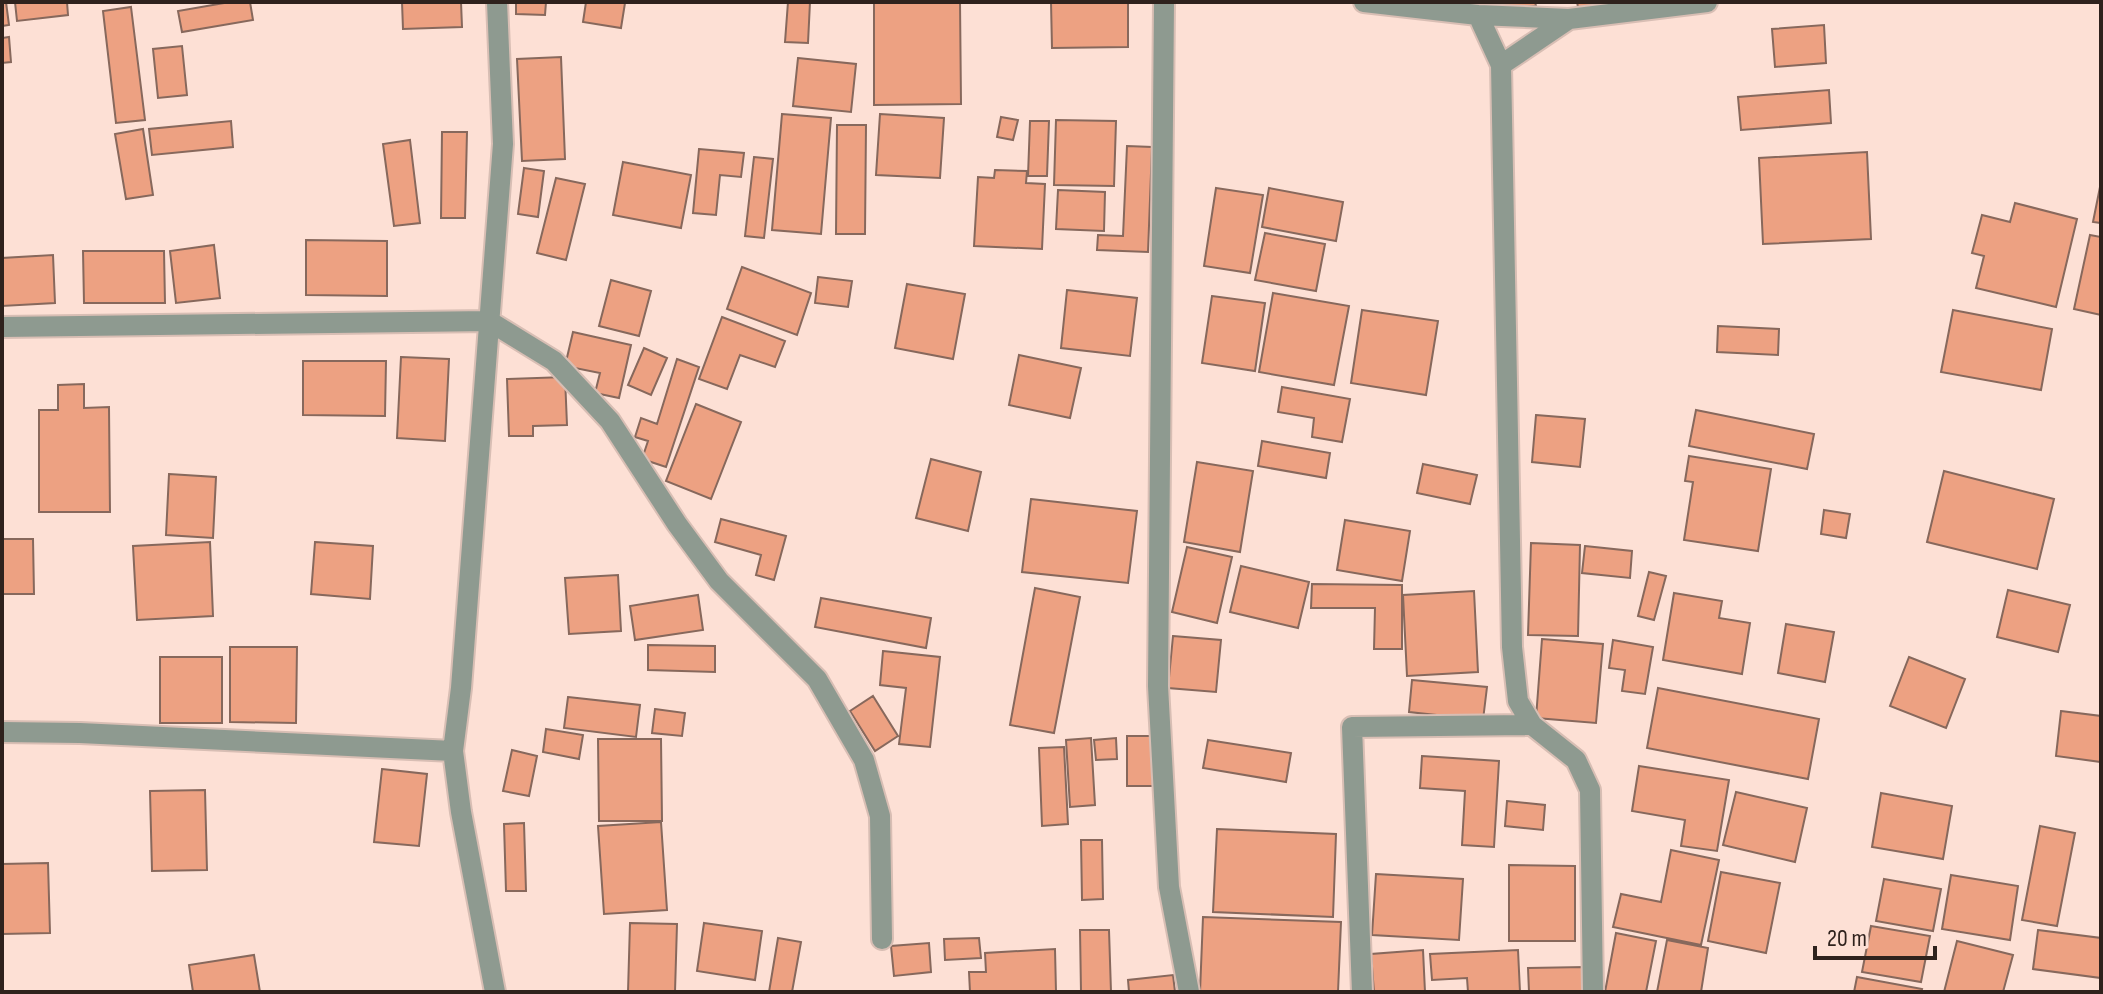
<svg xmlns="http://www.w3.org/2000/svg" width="2103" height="994" viewBox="0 0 2103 994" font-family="'Sofia Sans Condensed',sans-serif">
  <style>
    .building { fill: #eda182; stroke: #87685c; stroke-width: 2 }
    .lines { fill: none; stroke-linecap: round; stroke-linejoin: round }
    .minor-casing { stroke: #d8beb4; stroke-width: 24 }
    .minor { stroke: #8e9a90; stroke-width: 20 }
  </style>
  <rect width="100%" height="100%" fill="#fde0d5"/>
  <path class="building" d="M2,2H6L9,25L2,26Z
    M15,2H67L68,15L17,21Z
    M230,2H250L253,20L182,32L178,11Z
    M402,2H461L462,27L403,29Z
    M516,2H546L545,15L516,14Z
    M586,2L625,3L621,28L583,22Z
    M788,2H810L808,43L785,42Z
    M874,2H960L961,104L874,105Z
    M1051,2H1128V47L1052,48Z
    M1481,2H1535L1536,6L1482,12Z
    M1577,2H1629L1579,12Z
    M131,7L145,120L116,123L103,11Z
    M1824,25L1826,63L1775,67L1772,29Z
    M9,37L11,62L2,63V38Z
    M182,46L187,95L158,98L153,49Z
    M561,57L565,159L522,161L517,59Z
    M798,58L856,64L851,112L793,106Z
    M1829,90L1831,123L1741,130L1738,97Z
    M782,114L831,118L821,234L772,230Z
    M880,114L944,118L940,178L876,175Z
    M1001,117L1018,120L1013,140L997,137Z
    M1056,120L1116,121L1114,186L1054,185Z
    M231,121L233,147L152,155L149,129Z
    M1030,121H1049L1047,176H1028Z
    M837,125H866L865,234H836Z
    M143,129L153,195L126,199L115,134Z
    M442,132H467L465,218H441Z
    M410,140L420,223L394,226L383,144Z
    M1127,146L1152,147L1148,252L1097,250L1098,235L1123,236Z
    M699,149L744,153L741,177L720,175L716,215L693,213Z
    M1867,152L1871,239L1763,244L1759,158Z
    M754,157L773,159L764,238L745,236Z
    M623,162L691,175L681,228L613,215Z
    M524,168L544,171L538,217L518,214Z
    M995,170L1027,171L1026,183L1045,184L1042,249L974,246L978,177L994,178Z
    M556,178L585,184L566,260L537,253Z
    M2101,182V223L2093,222Z
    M1216,188L1263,195L1250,273L1204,266Z
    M1269,188L1343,202L1336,241L1262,227Z
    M1058,190L1105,192L1104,231L1056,229Z
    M2015,203L2077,219L2056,307L1976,288L1984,256L1972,253L1982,215L2010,222Z
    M1265,233L1325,244L1316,291L1255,280Z
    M2090,235L2101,237V315L2074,309Z
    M306,240L387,241V296L306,295Z
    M214,245L220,298L176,303L170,251Z
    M83,251H164L165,303H84Z
    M53,255L55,303L2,306V258Z
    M742,267L811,293L797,335L727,309Z
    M818,277L852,281L848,307L815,303Z
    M611,280L651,291L639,336L599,326Z
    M907,284L965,294L953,359L895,348Z
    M1067,290L1137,298L1130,356L1061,348Z
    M1273,293L1349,306L1334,385L1259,372Z
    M1212,296L1265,303L1255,371L1202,363Z
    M1362,310L1438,321L1426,395L1351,383Z
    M1953,310L2052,329L2041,390L1941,372Z
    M722,317L785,341L775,367L740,355L727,389L699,379Z
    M1718,326L1779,329L1778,355L1717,352Z
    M573,332L631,345L619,398L595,393L600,373L565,366Z
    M644,348L667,358L651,395L628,385Z
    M1019,355L1081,368L1070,418L1009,405Z
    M401,357L449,359L445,441L397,438Z
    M677,359L699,367L666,467L642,459L648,441L635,437L641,418L657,424Z
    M303,361H386L385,416L303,415Z
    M565,377L567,425L533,426V436H509L507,379Z
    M84,384V408L109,407L110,512H39V410H58V385Z
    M1282,387L1350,399L1342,442L1312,437L1314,418L1278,412Z
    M696,404L741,422L711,499L666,481Z
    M1696,410L1814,434L1807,469L1689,446Z
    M1536,415L1585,419L1580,467L1532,462Z
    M1262,441L1330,453L1326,478L1258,466Z
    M1689,456L1771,469L1758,551L1684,540L1693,482L1685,481Z
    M931,459L981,472L968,531L916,518Z
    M1197,462L1253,471L1240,552L1184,542Z
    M1423,464L1477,475L1470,504L1417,493Z
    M1944,471L2054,499L2037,569L1927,542Z
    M169,474L216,477L213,538L166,535Z
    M1031,499L1137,511L1128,583L1022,572Z
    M1824,510L1850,514L1846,538L1821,534Z
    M721,519L786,536L774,580L756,575L761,555L715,542Z
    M1345,520L1410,531L1402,581L1337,570Z
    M2,539H33L34,594H2Z
    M210,542L213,616L137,620L133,546Z
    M315,542L373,546L370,599L311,594Z
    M1531,543L1580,545L1578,636L1528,635Z
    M1585,546L1632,551L1630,578L1582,573Z
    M1187,547L1232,557L1217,623L1172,612Z
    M1241,566L1309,582L1298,628L1230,612Z
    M1649,572L1666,576L1654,620L1638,616Z
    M618,575L621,631L569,634L565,578Z
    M1312,584L1402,585V649H1374L1375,608H1311Z
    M1035,588L1080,597L1054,733L1010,725Z
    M2008,590L2070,605L2058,652L1997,637Z
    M1474,591L1478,672L1407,676L1403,595Z
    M1674,593L1722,601L1719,618L1750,623L1742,674L1663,660Z
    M698,595L703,630L635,640L630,606Z
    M821,598L931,618L926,648L815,627Z
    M1786,624L1834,632L1825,682L1778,673Z
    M1173,636L1221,640L1216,692L1168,688Z
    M1542,639L1603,644L1596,723L1536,718Z
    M1613,640L1653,647L1645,694L1622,691L1625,670L1609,668Z
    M648,645L715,646V672L648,670Z
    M230,647H297L296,723L230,722Z
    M883,651L940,657L930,747L899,744L906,688L880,685Z
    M160,657H222V723H160Z
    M1909,657L1965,679L1946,728L1890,706Z
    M1412,680L1487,687L1483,720L1409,712Z
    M1658,688L1819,719L1808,779L1647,748Z
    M873,696L898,736L875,751L850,711Z
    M568,697L640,705L636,737L564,728Z
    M655,709L685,713L682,736L652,733Z
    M2061,711L2101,716V762L2056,756Z
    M546,729L583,735L579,759L543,752Z
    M1127,736H1156V786H1127Z
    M1091,738L1095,805L1070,807L1066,740Z
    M1116,738L1117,759L1096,760L1094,740Z
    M598,739H661L662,821H599Z
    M1208,740L1291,753L1286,782L1203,768Z
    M1064,747L1068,824L1042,826L1039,748Z
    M512,750L537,756L529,796L503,791Z
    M1422,756L1499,761L1494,847L1462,845L1465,791L1420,788Z
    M1639,766L1729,780L1717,851L1681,846L1685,820L1632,811Z
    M382,769L427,774L419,846L374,842Z
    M205,790L207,870L152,871L150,791Z
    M1736,792L1807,808L1795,862L1723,845Z
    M1881,793L1952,806L1943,859L1872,847Z
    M1507,801L1545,805L1543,830L1505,826Z
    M661,822L667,910L604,914L598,826Z
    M524,823L526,891H506L504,824Z
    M2040,826L2075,833L2057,926L2022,920Z
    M1217,829L1336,834L1333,917L1213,912Z
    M1081,840H1102L1103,899L1082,900Z
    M1671,850L1719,860L1701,945L1613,927L1621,894L1661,902Z
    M48,863L50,933L2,934V864Z
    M1509,865L1575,866V941H1509Z
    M1721,872L1780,883L1766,953L1708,941Z
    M1376,874L1463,879L1459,940L1372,935Z
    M1951,875L2018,886L2010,940L1942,929Z
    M1884,879L1941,889L1933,931L1876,921Z
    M1203,917L1341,922L1338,992H1200Z
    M630,923L677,924L675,992H628Z
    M704,923L762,931L755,980L697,971Z
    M1871,926L1930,936L1921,982L1862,972Z
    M1080,930H1109L1111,992H1081Z
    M2038,930L2101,938V978L2033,969Z
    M1616,933L1656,941L1646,992H1605Z
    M778,938L801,942L792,992H769Z
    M979,938L981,958L945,960L944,939Z
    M1667,940L1708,948L1701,992H1657Z
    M1957,941L2013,955L2003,992H1944Z
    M929,943L931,972L894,976L891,946Z
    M1055,949L1056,992H970L969,972H986L985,953Z
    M1423,950L1425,992H1374L1371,954Z
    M1518,950L1520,992H1468L1467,978L1432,980L1430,954Z
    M254,955L260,992H193L189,965Z
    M1585,967L1586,992H1529L1528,968Z
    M1173,975L1175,992H1129L1128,980Z
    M1857,977L1922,989L1921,992H1854Z"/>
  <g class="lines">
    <g class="minor-casing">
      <path id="minor" d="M1164,2L1158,686L1169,887L1189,992
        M1364,2L1478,15L1569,19L1707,2
        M1478,15L1501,65L1512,647L1518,701L1532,725L1576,760L1590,790L1593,992
        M1501,65L1569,19
        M2,327L489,321L554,361L610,421L677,524L719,581L817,679L864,760L880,816L882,939
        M2,732L80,733L453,751
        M495,992L461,812L453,751L461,688L503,144L497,2
        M1362,992L1352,727L1532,725"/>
    </g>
    <use href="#minor" class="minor"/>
  </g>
  <rect width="2103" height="994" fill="none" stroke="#2f221d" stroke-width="8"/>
  <path d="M1815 946v12h120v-12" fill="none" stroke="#2f221d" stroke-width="4"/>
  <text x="1827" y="946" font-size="24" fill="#2f221d" stroke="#fde0d5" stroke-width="6" paint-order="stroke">20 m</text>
</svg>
